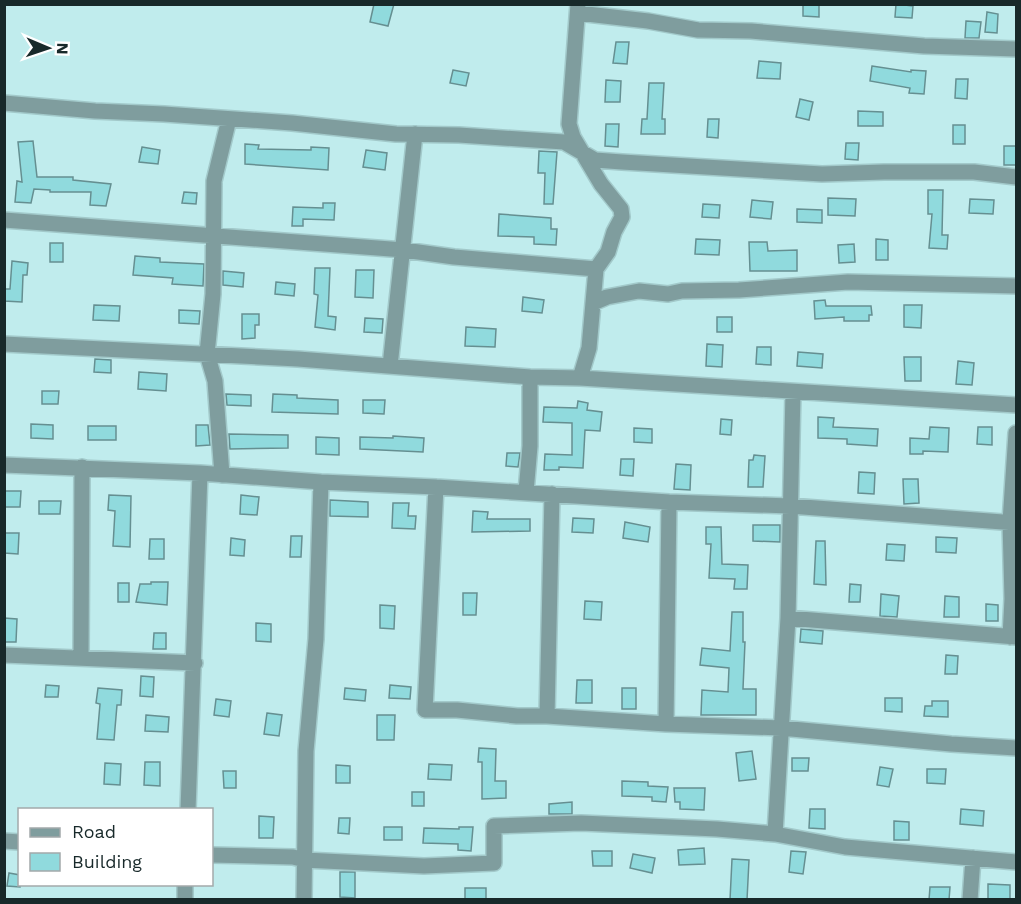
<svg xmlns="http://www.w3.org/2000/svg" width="1021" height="904" viewBox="0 0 1021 904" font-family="'Work Sans',sans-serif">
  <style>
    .building { fill: #90dadd; stroke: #658f91; stroke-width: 1.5 }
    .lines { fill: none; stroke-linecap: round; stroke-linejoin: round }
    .minor-casing { stroke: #a2c9ca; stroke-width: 18 }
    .minor { stroke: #7f9d9e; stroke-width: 15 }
  </style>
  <rect width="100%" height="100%" fill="#c0eced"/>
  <path class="building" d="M374,4H394L388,26L370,22Z
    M803,4H819V17L803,16Z
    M896,4L913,6L912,18L895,17Z
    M987,12L998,14L997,33L985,32Z
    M966,21L981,22L979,38H965Z
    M616,42H629L627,64L613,63Z
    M759,61L781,63L780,79L757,78Z
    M872,66L911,72V70L926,71L924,94L909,93L910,88L870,81Z
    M453,70L469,73L466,86L450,83Z
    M956,79H968L967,99L955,98Z
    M606,80L621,81L620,102H605Z
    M649,83H664L662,119H665V134H641L642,119H647Z
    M800,99L813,102L809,120L796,117Z
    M858,111L883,112V126H858Z
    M708,119H719L718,138L707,137Z
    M606,124H619L618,147L605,146Z
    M953,125H965V144H953Z
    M33,141L37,177H73V180L111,184L106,206L90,205L91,192H50V190L34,189L31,203L15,202L17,181L22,182L18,142Z
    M846,143H859L858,160L845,159Z
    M245,144L259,145L258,149L311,150V147L329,148L328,170L245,164Z
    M1004,146H1016V165H1004Z
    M142,147L160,150L158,164L139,162Z
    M366,150L387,153L385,170L363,167Z
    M539,151L557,152L553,204H544L545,173H538Z
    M928,190H943L942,235H948L947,249L929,248L932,214H928Z
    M184,192L197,193L196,204L182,203Z
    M828,198L856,199L855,216L828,215Z
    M970,199L994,200L993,214L969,213Z
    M752,200L773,202L771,219L750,217Z
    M323,203H335L334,220L303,219V226H292L293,207L323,208Z
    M703,204L720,205L719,218L702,217Z
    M797,209L822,210V223L797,222Z
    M499,214L551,218V229H557L556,245L534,244V237L498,236Z
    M696,239L720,240L719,255L695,254Z
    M876,239L888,240V260H876Z
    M749,242H767L768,251L797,250V271H750Z
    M50,243H63V262H50Z
    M854,244L855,262L839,263L838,245Z
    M135,256L160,258V262L204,264L203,286L172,284L173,278L133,275Z
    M12,261L28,263L27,275H23L22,302L4,301V289H10Z
    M315,268H330L328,316L336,317L335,330L315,327L318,295L314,294Z
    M356,270H374L373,298L355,297Z
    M223,271L244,273L243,287L223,285Z
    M276,282L295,284L294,296L275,294Z
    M523,297L544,300L542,313L522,311Z
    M825,300L826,306H871L872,315H869V321H844V317L815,319L814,301Z
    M94,305L120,306L119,321L93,320Z
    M904,305H922L921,328L904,327Z
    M179,310L200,311L199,324L179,323Z
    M242,314H259V325H255V338L242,339Z
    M717,317H732V332H717Z
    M365,318L383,319L382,333L364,332Z
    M466,327L496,329L495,347L465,346Z
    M707,344L723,345L722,367L706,366Z
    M757,347H771V365L756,364Z
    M798,352L823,354L822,368L797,366Z
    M904,357H921V381H905Z
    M95,359L111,360V373L94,372Z
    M958,361L974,363L972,385L956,384Z
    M139,372L167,374L166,391L138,389Z
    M42,391H59L58,404H42Z
    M226,394L251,395V406L227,405Z
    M273,394L297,395V398L338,400V414L272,412Z
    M363,400H385L384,414L363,413Z
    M578,401L588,403L587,410L602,412L600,431L585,430L583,468L559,467V470H544L545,454L572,455V423L543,422L544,407L577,408Z
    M818,417L834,418L833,427L878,429L877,446L847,444V439L818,438Z
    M721,419L732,420L731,435L720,434Z
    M31,424L53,425V439L31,438Z
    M196,425H208L210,445L196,446Z
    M88,426H116V440H88Z
    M930,427L949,428L948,452L923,451V454H910V438L929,439Z
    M978,427H992V445L977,444Z
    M634,428L652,429V443L634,442Z
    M229,434L288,435V448L230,449Z
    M393,436L424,438L423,452L360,449V437L393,438Z
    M316,437L339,438V455L316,454Z
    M507,453H520L518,467L506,466Z
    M754,455L765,456L763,487H748L749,460H753Z
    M621,459H634L633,476L620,475Z
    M676,464L691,465L690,490L674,489Z
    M859,472L875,473L874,494L858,493Z
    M903,479H918L919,503L904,504Z
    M4,491H21L20,507H4Z
    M109,495L131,496L130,547L113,546L115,511L108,510Z
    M241,495L259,497L257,515L240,514Z
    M330,500L368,502V517L330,516Z
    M39,501H61L60,514H39Z
    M393,503H409L408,516H416L415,529L392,528Z
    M473,511L488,512L487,519H530V531L472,532Z
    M573,518L594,519L593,533L572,532Z
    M625,522L650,527L648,542L623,538Z
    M753,525H780V542L753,541Z
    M706,527H721L722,564L748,565L747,589H734L735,579L709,578L711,544H706Z
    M5,533H19L18,554L4,553Z
    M291,536H302L301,557H290Z
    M936,537L957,538L956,553L936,552Z
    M231,538L245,540L244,556L230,555Z
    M150,539H164V559H149Z
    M816,541H825L826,585L814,584Z
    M887,544L905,545L904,561L886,560Z
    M151,582H168L167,605L136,602L140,584H151Z
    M118,583H129V602H118Z
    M850,584L861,585L860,602H849Z
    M463,593H477L476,615H463Z
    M881,594L899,596L897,617L880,616Z
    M945,596L959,597V617H944Z
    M585,601L602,602L601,620L584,619Z
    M986,604L998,605V621H986Z
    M380,605L395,606L394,629L380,628Z
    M732,612H743V642H745L743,689H756V715H701L702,690L728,692L729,668L700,665L702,648L730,651Z
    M4,618L17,619L16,642H4Z
    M256,623L271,624V642L256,641Z
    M801,629L823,631L822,644L800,642Z
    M154,633H166V649H153Z
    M946,655L958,656L957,674H945Z
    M141,676L154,677L153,697L140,696Z
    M577,680H592V703H576Z
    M46,685L59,686L58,697H45Z
    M390,685L411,687L410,699L389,698Z
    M98,688L122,690L121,705H117L114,740L97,739L100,704L96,703Z
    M345,688L366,690L365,701L344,699Z
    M622,688H636V709H622Z
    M885,698H902V712L885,711Z
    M216,699L231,701L229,717L214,715Z
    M932,701H948V717L924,716L925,706H932Z
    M267,713L282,715L279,736L264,734Z
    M146,715L169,717L168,732L145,731Z
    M377,715H395L394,740H377Z
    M479,748L496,749L495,781H506V798L482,799V762H478Z
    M752,751L756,779L739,781L736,753Z
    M792,758H809L808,771H792Z
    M145,762H160V786L144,785Z
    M105,763L121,764L120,785L104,784Z
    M429,764L452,765L451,780L428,779Z
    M336,765L350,766V783H336Z
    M880,767L893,769L889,787L877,785Z
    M927,769H946L945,784L927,783Z
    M223,771H236V788H224Z
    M622,781L648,782V786L668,787L666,802L652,801V797L622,796Z
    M674,788H705L704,810L680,809V802H675Z
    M412,792H424V806H412Z
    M572,802V814H549V804Z
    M810,809H825V829L809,828Z
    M961,809L984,811L983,826L960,824Z
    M259,816L274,817L273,838H259Z
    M339,818H350L349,834L338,833Z
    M894,821L909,822V840H894Z
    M384,827H402V840H384Z
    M459,827H473L471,851L458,850V844L423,843L424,828L459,829Z
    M704,848L705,864L679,865L678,850Z
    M592,851H612V866H593Z
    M791,851L806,852L803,874L789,872Z
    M633,854L655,858L652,873L630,868Z
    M732,859L749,860L747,900H730Z
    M340,872H355V898L340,897Z
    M9,873L20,875V887L7,886Z
    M988,884L1010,885V900H988Z
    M930,887H950L949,900H929Z
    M465,888H486V900H465Z"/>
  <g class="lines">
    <g class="minor-casing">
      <path id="minor" d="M578,4L569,124L573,137L601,184L621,209L622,217L614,232L608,252L596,269L589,348L580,378
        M578,13L648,21L698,30L751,31L924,46L1016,49
        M4,103L95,111L164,114L292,123L396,134L459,135L564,142L595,160L622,162L822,174L884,172H974L1016,177
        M4,220L404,250L454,257L596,269
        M593,303L607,297L639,291L668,294L682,291L739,290L848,282L1016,286
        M4,344L298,359L530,377L580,378L1016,405
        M390,366L415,134
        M4,465L200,473L321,482L436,487L669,502L790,506L1016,523
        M222,475L215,381L207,354L213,294L214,181L229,119
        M436,487L425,710H457L517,716H547L666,724L781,728L951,744L1016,748
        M526,492L530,446V377
        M788,618L1016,637
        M1010,637L1012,599L1010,522L1016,433
        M4,655L195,663
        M81,658L82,467
        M547,716L552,494
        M666,724L669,502
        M188,810L200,473
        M775,834L788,618L793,392
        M4,841L20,842
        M212,855L293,857L305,860L424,866L494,863V826L581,823L717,829L775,834L845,847L1016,862
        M185,900V884
        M304,900L306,751L316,639L321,482
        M970,900L973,858"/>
    </g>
    <use href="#minor" class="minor"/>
  </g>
  <rect width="1021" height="904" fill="none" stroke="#18292a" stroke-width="12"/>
  <rect x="18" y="808" width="195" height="78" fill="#ffffff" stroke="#a3a9aa" stroke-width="1.5"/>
  <rect x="30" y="828" width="30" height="9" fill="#7f9d9e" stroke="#a3a9aa" stroke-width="1.5"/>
  <text x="72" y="838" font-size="18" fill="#18292a">Road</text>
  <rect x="30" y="853" width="30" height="18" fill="#90dadd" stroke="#a3a9aa" stroke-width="1.5"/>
  <text x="72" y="868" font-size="18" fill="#18292a">Building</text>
  <g transform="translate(48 48) rotate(92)" stroke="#ffffff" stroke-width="4.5" paint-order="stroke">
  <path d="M0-4.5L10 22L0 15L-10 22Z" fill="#18292a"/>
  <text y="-9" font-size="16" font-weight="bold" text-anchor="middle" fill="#18292a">N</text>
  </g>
</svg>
